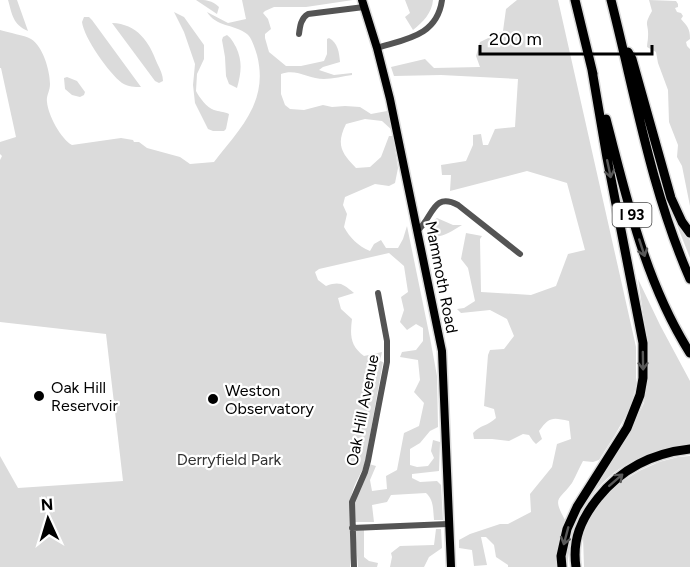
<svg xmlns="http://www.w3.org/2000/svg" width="690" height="567" viewBox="0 0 690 567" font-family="Figtree,sans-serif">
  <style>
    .green { fill: #dbdbdb }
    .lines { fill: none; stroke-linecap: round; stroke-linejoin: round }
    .major-casing { stroke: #dbdbdb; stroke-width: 11 }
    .highway-casing { stroke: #dbdbdb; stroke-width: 12 }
    .minor { stroke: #545454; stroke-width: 6 }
    .major { stroke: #000; stroke-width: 8 }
    .highway { stroke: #000; stroke-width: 9 }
    .oneway { stroke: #595959 }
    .poi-dot { fill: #000; stroke: #fff; stroke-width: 2 }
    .labels { text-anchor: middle; stroke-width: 4.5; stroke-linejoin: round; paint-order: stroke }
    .shield { fill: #fff; stroke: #4c4c4c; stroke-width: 1.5 }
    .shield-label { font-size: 15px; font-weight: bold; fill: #000 }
    .street-label { font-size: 16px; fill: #000; stroke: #fff }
    .poi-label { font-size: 16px; fill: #000; stroke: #fff; text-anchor: start }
    .park-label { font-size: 16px; fill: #323232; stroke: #fff }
  </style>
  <rect width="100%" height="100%" fill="#fff"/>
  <path class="green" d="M8,0H17L28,31C13,25 12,14 8,0Z
    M196,0C206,0 212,0 219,7L217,14Z
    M242,0H353L306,7H274L265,11L263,13L268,19L271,29L265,34V38L269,52L286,66H301L324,61L327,54V39L329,38C338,43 339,52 340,62L323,67L319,70L334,75L352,73V75C344,76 332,79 324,79C309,79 296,68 281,74V94L285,105L290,109L304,110L323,105L332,107L345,106L360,107L371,114L387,111L393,131L382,121L365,119L346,124C336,144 341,153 356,168L370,167L381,157L389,136H393L398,168L395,183L389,186L375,184L345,197L343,205L347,214L344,227C350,238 358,246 370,251L374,244L381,240L386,248H398L403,239L407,226L430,338L437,376L438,427L430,431L420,443L410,449V465L417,467L428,466L434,458L431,451L433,440L440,442L439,471L412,474V478L420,482L437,481L441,485L443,520H434C433,510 434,500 426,493L391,495L387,502L372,505L374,522H355L353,503L369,464L376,466L370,480L372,491L387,489L386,476L397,470L404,433L419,426L424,403L414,392L420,380L418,360L400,357L402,352L416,350L423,341V328L416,324L407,330L400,322L404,310L401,297L408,292L404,266L389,253L319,269L315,272L318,280L326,286C340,281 343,284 354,293L338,298L341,309L352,319C350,335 350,346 364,356L382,352L380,361L383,362L365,463C362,473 356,480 353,490C347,507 351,539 351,558L350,567H0V456L18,488L123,481L106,334L0,322V160L2,156L0,154V142L16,137L1,68H0V30C9,33 24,35 31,39C43,46 50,71 50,84C50,91 46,96 47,102C48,115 61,139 72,145L121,138L133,140L134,142H139L147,148L180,157L190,164L214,162C240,128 269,102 257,55C255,49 252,38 247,34C234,24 216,27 207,12L228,23L246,19Z
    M405,0H433C432,13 423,22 413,30L405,17L410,13Z
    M517,0H558L636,347V386L630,408L615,435L599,460L593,462L583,461C579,468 576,476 572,483C559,501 552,496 565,520C560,536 556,550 558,567H508V565L496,557L494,545L486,537H481L487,565L474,566L472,550L459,548V540L470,534L500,524H508L531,512L530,494L552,467L557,444L571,439L569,421C552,417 549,417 539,431L542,439L536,444L533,441L529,435L523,434L509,441L492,439H474L473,433C480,425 488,426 496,418L494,409L484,406L488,355L490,350L504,349L514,336L507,319L490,310L461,313L457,309L464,308L475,301L468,268L461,259L466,233L482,236L480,239L481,292L531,295L556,286L568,254L585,250L567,183L527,171L450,191L451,175H442L441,165L466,161L473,145V135L481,134L483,145H488L495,129L515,127L518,79L441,75L394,76L391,67L425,59L434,68L480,67L476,56L480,42L503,31L506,9Z
    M649,0L676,1L678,4V7L675,8L677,12L681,13L683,16L681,19C687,26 690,28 690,39L686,42L687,46L690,49V206L682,166L677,157L678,145L669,122L668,90L658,63L656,52L647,47C647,44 648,40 648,37C649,22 643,27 652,11Z
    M174,12L184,17L204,45V59L197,74L196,91C199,97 207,108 214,110C219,112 223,111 229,114L226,129L224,131H213L208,129L195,103L193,85L195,64L184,32Z
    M84,17H89L92,20L141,87C135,87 128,87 122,83C109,73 84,38 82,22Z
    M112,23C137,24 149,41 157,63C160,69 163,75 163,81L159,83L155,81Z
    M227,35C232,39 233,42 236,47C243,62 241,73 237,88L229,84L226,76L225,57L222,40L223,37Z
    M67,77L77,81L85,92L84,95L80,97L72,95L65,89L64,78Z
    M437,218L453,225H462C450,232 439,241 425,234L433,221Z
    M675,220H677L690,240V258Z
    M638,279L660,325L690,381V445C642,449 602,471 580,515C572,531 570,548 567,565L566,545L573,521L582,504L627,437L644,403L649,353Z
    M690,456V567H584L583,536L591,515L613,487L639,471L659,462L678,457Z
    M436,529H441L442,548L429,557L424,567H390L392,557L391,553L400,546L434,545Z
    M364,530V557L369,561L378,563L377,567H358L355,531Z"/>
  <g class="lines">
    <g class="major-casing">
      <path id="major" d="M362,0L377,48L390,99L442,351L451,567"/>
    </g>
    <g class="highway-casing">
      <path id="highway" d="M575,0L593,74
        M611,0C635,94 651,190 690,279
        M628,52L632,59L671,198L682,222L690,233
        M606,119C627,199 645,282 690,353
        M562,567L561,556L567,529L577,507L627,428L640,395L643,378V343L607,158L592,70
        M576,567C572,540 581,519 598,498C621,469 653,453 690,449"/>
    </g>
    <path class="minor" d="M299,34C300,26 301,18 308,14L364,7
      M377,48C406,39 437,36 442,0
      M417,231C433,219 432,191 458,205L520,254
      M352,528L448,524
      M354,567L352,502L365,472L368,461L387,362V341L378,293"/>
    <use href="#major" class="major"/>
    <use href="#highway" class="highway"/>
  </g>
  <defs><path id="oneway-shaft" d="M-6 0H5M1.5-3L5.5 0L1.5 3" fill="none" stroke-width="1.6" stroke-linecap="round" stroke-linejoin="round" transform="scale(1.5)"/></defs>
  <g class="oneway">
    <use href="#oneway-shaft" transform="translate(609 169) rotate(78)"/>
    <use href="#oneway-shaft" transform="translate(642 248) rotate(72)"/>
    <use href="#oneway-shaft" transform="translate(643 361) rotate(89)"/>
    <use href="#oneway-shaft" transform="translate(616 480) rotate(-41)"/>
    <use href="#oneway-shaft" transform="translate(566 536) rotate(105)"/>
  </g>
  <g class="poi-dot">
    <circle cx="39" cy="396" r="6"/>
    <circle cx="213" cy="399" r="6"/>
  </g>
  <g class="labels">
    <rect class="shield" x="612.5" y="203" width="39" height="24" rx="4.5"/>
    <g class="shield-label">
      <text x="632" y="220">I 93</text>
    </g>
    <g class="street-label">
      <text transform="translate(442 277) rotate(79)" y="6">Mammoth Road</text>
      <text transform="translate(362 410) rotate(-79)" y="6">Oak Hill Avenue</text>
    </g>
    <g class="poi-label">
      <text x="51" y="393">Oak Hill<tspan x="51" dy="18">Reservoir</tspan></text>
      <text x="225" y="396">Weston<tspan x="225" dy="18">Observatory</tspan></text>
    </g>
    <g class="park-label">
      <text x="229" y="465">Derryfield Park</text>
    </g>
  </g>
  <g transform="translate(48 519) rotate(356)" stroke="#ffffff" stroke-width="4.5" paint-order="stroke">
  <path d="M0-4.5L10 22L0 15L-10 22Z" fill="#000000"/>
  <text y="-9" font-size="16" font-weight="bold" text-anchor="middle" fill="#000000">N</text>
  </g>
  <path d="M480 45v9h172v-9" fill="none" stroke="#000000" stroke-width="3"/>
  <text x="489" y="45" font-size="18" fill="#000000" stroke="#ffffff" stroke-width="4.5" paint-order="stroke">200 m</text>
</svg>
